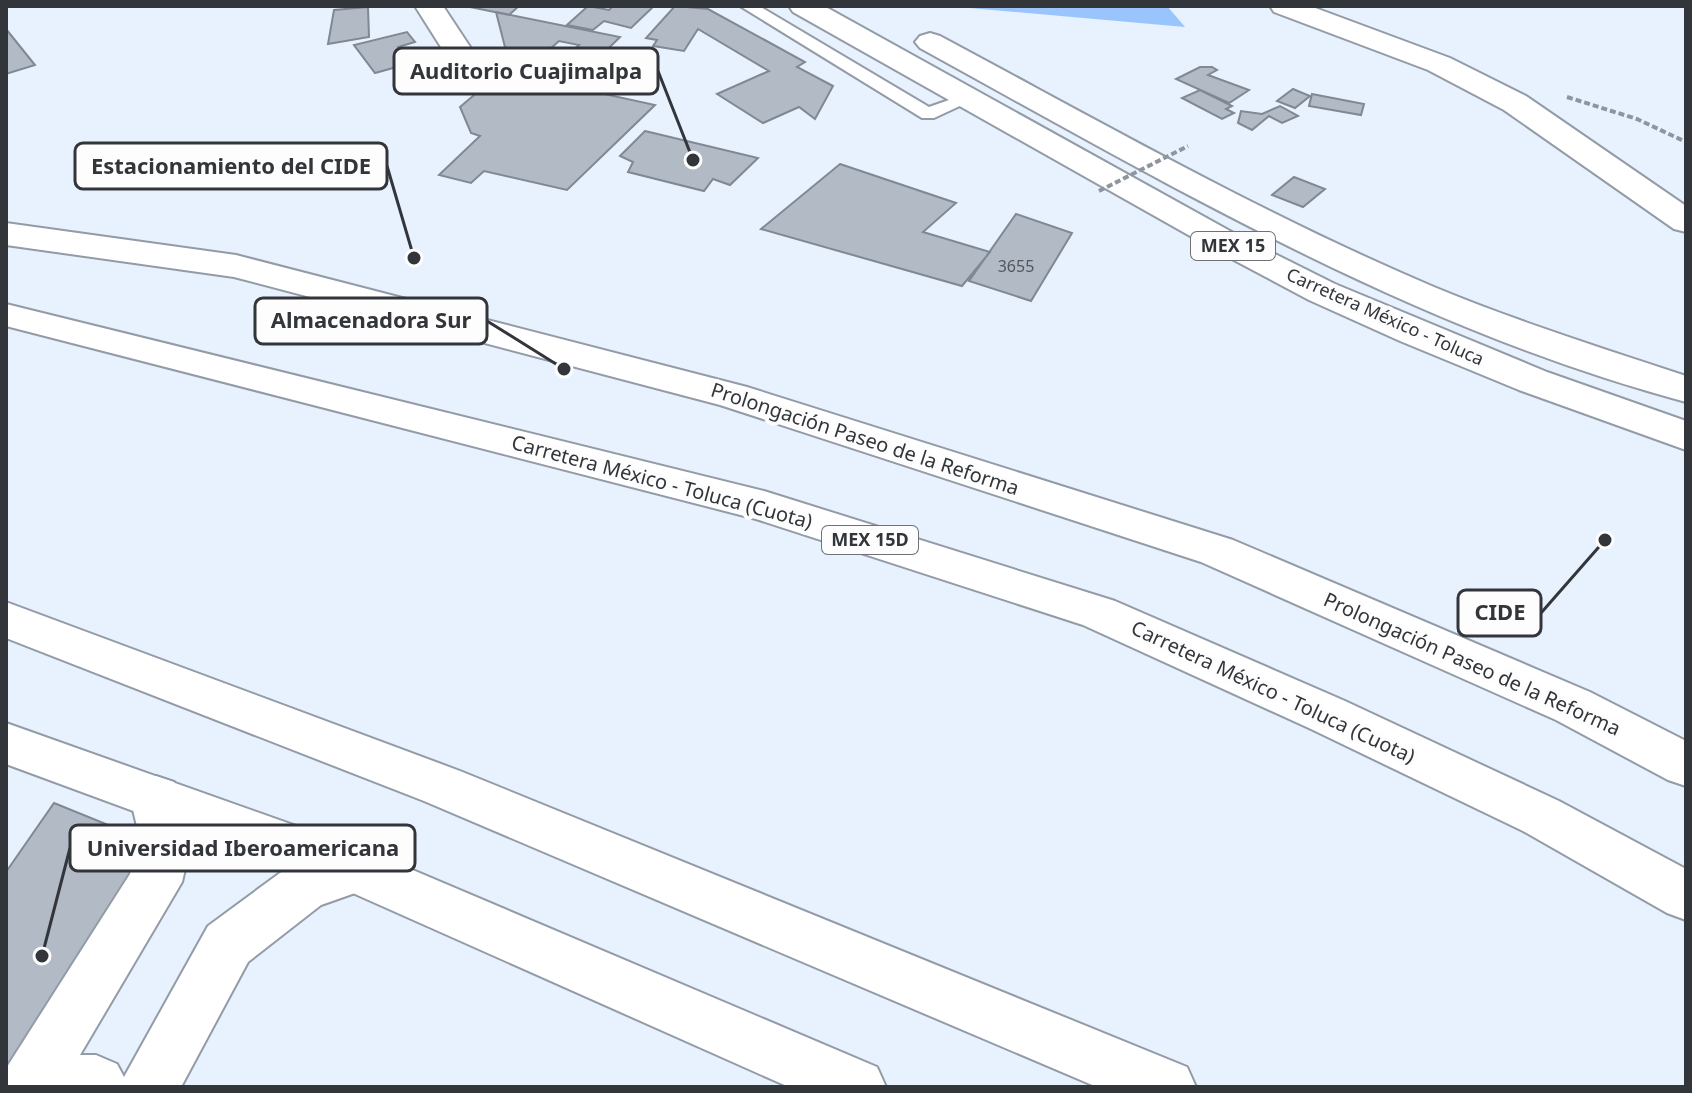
<svg xmlns="http://www.w3.org/2000/svg" width="1692" height="1093" viewBox="0 0 1692 1093" font-family="'Noto Sans',sans-serif">
  <style>
    .forest { fill: #99c4fc }
    .building { fill: #b2bac6; stroke: #808893; stroke-width: 2 }
    .lines { fill: none; stroke-linecap: round; stroke-linejoin: round }
    .service-casing { stroke: #929ba6; stroke-width: 4 }
    .minor-casing { stroke: #929ba6; stroke-width: 4 }
    .tertiary-casing { stroke: #929ba6; stroke-width: 4 }
    .secondary-casing { stroke: #929ba6; stroke-width: 4 }
    .primary-casing { stroke: #929ba6; stroke-width: 4 }
    .motorway-casing { stroke: #929ba6; stroke-width: 4 }
    .path { stroke: #8f959e; stroke-width: 4; stroke-dasharray: 6 3; stroke-linecap: butt }
    .service { fill: #fff; fill-rule: evenodd }
    .minor { fill: #fff; fill-rule: evenodd }
    .tertiary { fill: #fff; fill-rule: evenodd }
    .secondary { fill: #fff; fill-rule: evenodd }
    .primary { fill: #fff; fill-rule: evenodd }
    .motorway { fill: #fff; fill-rule: evenodd }
    .path-bridge { stroke: #8f959e; stroke-width: 4; stroke-dasharray: 6 3; stroke-linecap: butt }
    .labels { text-anchor: middle; stroke-width: 8; stroke-linejoin: round; paint-order: stroke }
    .number-label { font-size: 16px; fill: #52565d }
    .shield { fill: #fdfdfd; stroke: #6f7174; stroke-width: 2 }
    .shield-label { font-size: 18px; font-weight: bold; fill: #32353a }
    .far-street-label { font-size: 18px; fill: #32353a; stroke: #fdfdfd }
    .street-label { font-size: 20px; fill: #32353a; stroke: #fdfdfd }
    .leader { fill: none; stroke: #32353a; stroke-width: 3 }
    .callout-dot { fill: #32353a; stroke: #fdfdfd; stroke-width: 3 }
    .callout { fill: #fdfdfd; stroke: #32353a; stroke-width: 3 }
    .callout-label { font-size: 22px; text-anchor: middle; font-weight: bold; fill: #32353a }
  </style>
  <rect width="100%" height="100%" fill="#e8f1fe"/>
  <path class="forest" d="M947,6H1167L1185,27Z"/>
  <path class="building" d="M465,6H519L509,15Z
    M588,6L609,10L613,6H654L631,28L604,21L593,30L567,25Z
    M675,6L708,9L805,62L797,67L833,86L815,119L799,107L763,123L717,94L769,71L698,29L684,51L653,46L657,40L646,38Z
    M368,7L369,37L328,44L334,10Z
    M496,12L620,37L570,86L543,80L579,45L559,41L540,58L506,51Z
    M6,29L35,65L6,74Z
    M407,32L415,42L398,47L411,63L375,73L354,45Z
    M476,66L655,105L567,190L484,171L471,183L439,175L480,136L471,133L460,107L487,84L450,74Z
    M1200,67H1212L1217,70L1208,75L1249,90L1229,103L1176,79Z
    M1293,89L1310,96L1295,108L1277,101Z
    M1200,90L1232,106L1226,109L1234,113L1222,119L1182,98Z
    M1312,94L1364,104L1361,115L1309,106Z
    M1280,106L1298,116L1282,123L1269,116L1252,130L1238,123L1241,111L1262,114Z
    M645,131L758,158L730,185L713,179L704,191L628,172L633,162L620,156Z
    M840,164L956,203L923,232L990,252L962,286L761,229Z
    M1294,177L1325,189L1303,207L1272,195Z
    M1016,214L1072,233L1031,301L969,281Z
    M54,803L150,842L6,1070V872Z"/>
  <g class="lines">
    <g class="service-casing">
      <path id="service" d="M740,6H759L929,107L969,93L977,98L934,118H922Z"/>
    </g>
    <g class="minor-casing">
      <path id="minor" d="M415,6H443L484,68L480,74L469,77L458,74Z
        M156,776L174,782L182,797L192,839L182,882L80,1055H96L117,1064L124,1077L208,926L284,870L356,847L375,854L383,870L375,886L321,905L248,962L181,1087H6L7,1067L130,874L140,839L130,797L138,782Z"/>
    </g>
    <g class="tertiary-casing">
      <path id="tertiary" d="M1270,6H1310L1450,58L1526,96L1686,206V232L1674,229L1504,110L1428,70L1274,12Z"/>
    </g>
    <g class="secondary-casing">
      <path id="secondary" d="M6,223L236,255L747,387L1233,540L1590,692L1686,741V786L1668,780L1556,720L1201,562L720,405L234,277L6,245Z
        M6,723L375,854L877,1067L886,1087H789L337,886L6,764Z"/>
    </g>
    <g class="primary-casing">
      <path id="primary" d="M789,6H824L1239,236L1335,284L1547,372L1686,421V450L1519,390L1400,341L1309,300L1215,250L793,12Z
        M930,33L940,36C1103,123 1264,215 1434,287C1516,321 1601,348 1686,376V402C1412,329 1166,183 920,48L915,42L920,36Z"/>
    </g>
    <g class="motorway-casing">
      <path id="motorway" d="M6,304L764,491L1115,601L1345,701L1559,801L1686,869V920L1667,913L1523,831L1311,729L1083,625L756,519L6,326Z
        M6,602L460,771L1187,1067L1196,1087H1097L424,801L6,638Z"/>
    </g>
    <path class="path" d="M1567,97L1637,119L1686,142"/>
    <use href="#service" class="service"/>
    <use href="#minor" class="minor"/>
    <use href="#tertiary" class="tertiary"/>
    <use href="#secondary" class="secondary"/>
    <use href="#primary" class="primary"/>
    <use href="#motorway" class="motorway"/>
    <path class="path-bridge" d="M1099,191L1188,146"/>
  </g>
  <g class="labels">
    <g class="number-label">
      <text x="1016" y="272">3655</text>
    </g>
    <g class="shield">
      <rect x="1191" y="232" width="84" height="28" rx="6"/>
      <rect x="822" y="526" width="96" height="28" rx="6"/>
    </g>
    <g class="shield-label">
      <text x="1233" y="252">MEX 15</text>
      <text x="870" y="546">MEX 15D</text>
    </g>
    <g class="far-street-label">
      <text transform="translate(1385 317) rotate(24)" y="6">Carretera México - Toluca</text>
    </g>
    <g class="street-label">
      <text transform="translate(865 439) rotate(18)" y="7">Prolongación Paseo de la Reforma</text>
      <text transform="translate(662 482) rotate(15)" y="7">Carretera México - Toluca (Cuota)</text>
      <text transform="translate(1472 664) rotate(24)" y="7">Prolongación Paseo de la Reforma</text>
      <text transform="translate(1273 692) rotate(25)" y="7">Carretera México - Toluca (Cuota)</text>
    </g>
  </g>
  <path class="leader" d="M693 160L658 71M414 258L387 166M564 369L487 321M1605 540L1541 613M42 956L70 848"/>
  <g class="callout-dot">
    <circle cx="693" cy="160" r="8"/>
    <circle cx="414" cy="258" r="8"/>
    <circle cx="564" cy="369" r="8"/>
    <circle cx="1605" cy="540" r="8"/>
    <circle cx="42" cy="956" r="8"/>
  </g>
  <g class="callout">
    <rect x="394" y="48" width="264" height="46" rx="8"/>
    <rect x="75" y="143" width="312" height="46" rx="8"/>
    <rect x="255" y="298" width="232" height="46" rx="8"/>
    <rect x="1458" y="590" width="83" height="46" rx="8"/>
    <rect x="70" y="825" width="345" height="46" rx="8"/>
  </g>
  <g class="callout-label">
    <text x="526" y="79">Auditorio Cuajimalpa</text>
    <text x="231" y="174">Estacionamiento del CIDE</text>
    <text x="371" y="328">Almacenadora Sur</text>
    <text x="1500" y="620">CIDE</text>
    <text x="243" y="856">Universidad Iberoamericana</text>
  </g>
  <rect width="1692" height="1093" fill="none" stroke="#32353a" stroke-width="16"/>
</svg>
